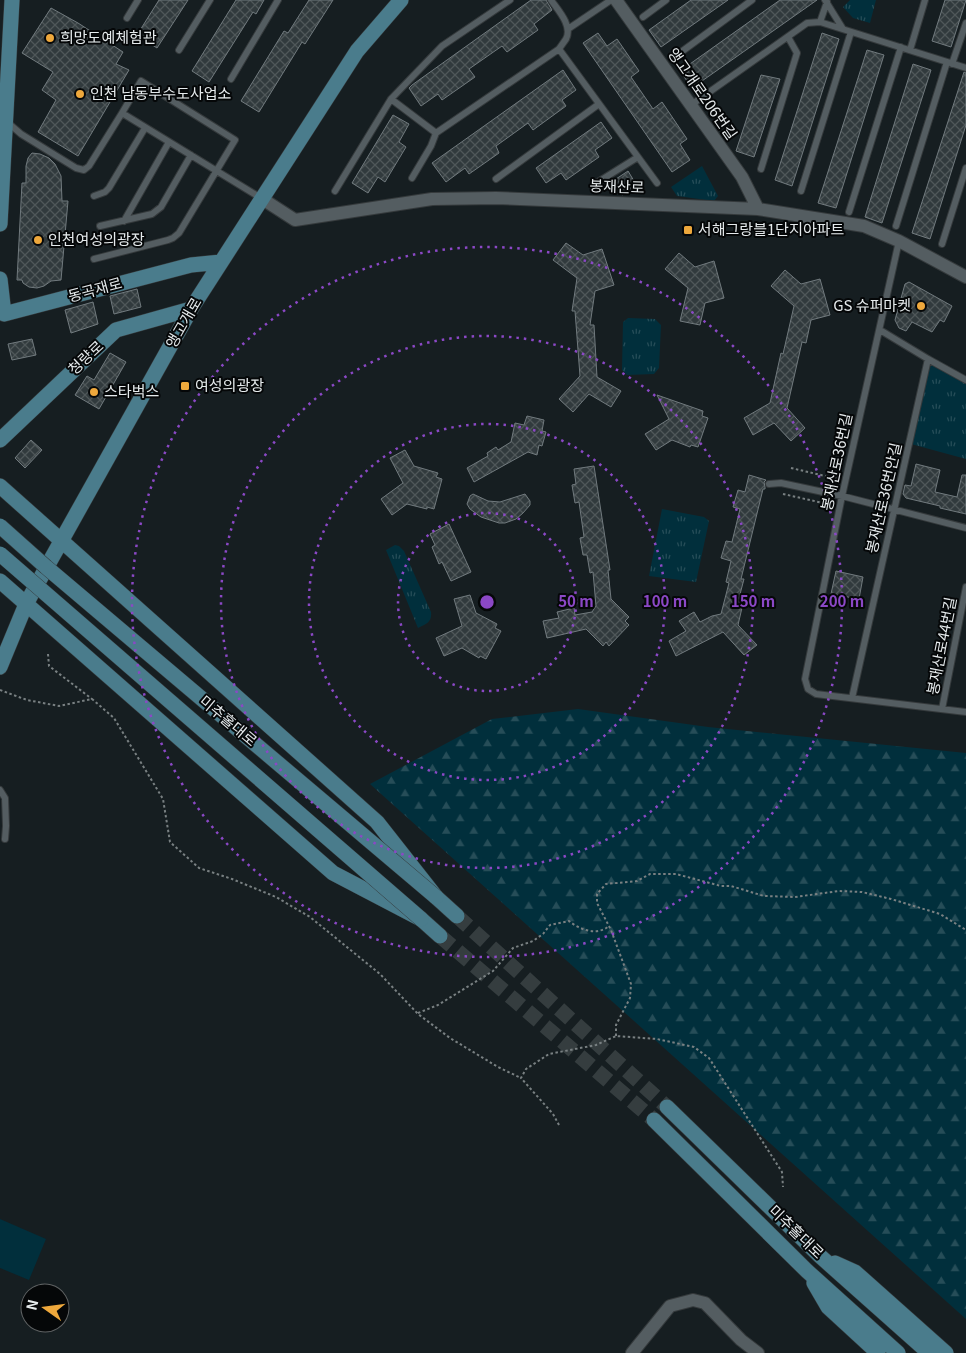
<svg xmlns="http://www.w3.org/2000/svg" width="966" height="1353" viewBox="0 0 966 1353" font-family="Georgia,'Noto Sans KR',serif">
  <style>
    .grass { fill: #012f3c }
    .forest { fill: url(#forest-firs) }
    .park { fill: url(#park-tufts) }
    .building { fill: url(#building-cross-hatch); stroke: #717a7e }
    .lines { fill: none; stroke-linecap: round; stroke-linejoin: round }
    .secondary-tunnel { stroke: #353d3f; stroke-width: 15; stroke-dasharray: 15 8; stroke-linecap: butt }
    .lane-casing { stroke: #353a3c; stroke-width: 8 }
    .street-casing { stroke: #353a3c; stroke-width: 14 }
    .secondary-casing { stroke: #353a3c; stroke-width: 16 }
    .path { stroke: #798082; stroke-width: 2; stroke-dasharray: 2.5 2.5; stroke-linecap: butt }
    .lane { stroke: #545d61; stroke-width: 6 }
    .street { stroke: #545d61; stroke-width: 12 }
    .secondary { stroke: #4a7c8c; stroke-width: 15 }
    .secondary-bridge-casing { stroke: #353a3c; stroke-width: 16; stroke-linecap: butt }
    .secondary-bridge { stroke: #4a7c8c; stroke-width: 15 }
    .ring { fill: none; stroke: #8b48c6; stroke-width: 2.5; stroke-dasharray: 2.5 5 }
    .poi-dot { fill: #eea83c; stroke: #050708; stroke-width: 2 }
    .labels { text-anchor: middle; stroke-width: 4; stroke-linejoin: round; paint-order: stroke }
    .poi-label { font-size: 15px; fill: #e5eaec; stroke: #050708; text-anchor: start }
    .street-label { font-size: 15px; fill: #e5eaec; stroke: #050708 }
    .centre { fill: #8b48c6; stroke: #050708; stroke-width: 2.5 }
    .ring-label { font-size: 15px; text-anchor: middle; font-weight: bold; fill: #8b48c6; stroke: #050708; stroke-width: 4; stroke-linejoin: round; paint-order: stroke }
  </style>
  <defs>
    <pattern id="forest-firs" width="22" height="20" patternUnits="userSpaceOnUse" patternTransform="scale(1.25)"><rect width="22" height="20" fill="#012f3c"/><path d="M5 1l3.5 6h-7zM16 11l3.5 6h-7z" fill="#264d58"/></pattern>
    <pattern id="park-tufts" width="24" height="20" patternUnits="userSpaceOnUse" patternTransform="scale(1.25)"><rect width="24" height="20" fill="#012f3c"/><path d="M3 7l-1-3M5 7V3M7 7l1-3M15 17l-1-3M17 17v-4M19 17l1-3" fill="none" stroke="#264d58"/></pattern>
    <pattern id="building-cross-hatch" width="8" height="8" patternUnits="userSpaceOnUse" patternTransform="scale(1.25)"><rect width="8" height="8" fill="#313a3d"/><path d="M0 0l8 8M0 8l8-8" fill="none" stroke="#4f5759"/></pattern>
  </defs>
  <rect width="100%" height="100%" fill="#161e21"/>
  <path class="grass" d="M0,1219L46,1239L29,1280L0,1268Z"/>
  <path class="forest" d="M578,709L708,727L966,753V1319L370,784L492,719Z"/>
  <path class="park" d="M850,0H876L870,23L853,18L843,7Z
    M702,166L718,196L714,201L677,196L671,187Z
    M628,318L655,319L661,325L659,368L654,374L627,375L622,370L623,322Z
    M931,365L966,383V459L911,444L924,385Z
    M662,509L704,517L709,521L696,582L649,576Z
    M395,545L399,546L404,551L431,612C432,622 427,624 418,628L386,550Z"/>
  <path class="building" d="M159,0H188L157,48L137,35Z
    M236,0H264L256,14L253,12L209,82L192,71Z
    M309,0H333L305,44L302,42L259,112L241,101L284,31L288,33Z
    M531,0H546L552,10L534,24L538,30L507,52L502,46L469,69L475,77L442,100L438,94L421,106L409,88L412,85Z
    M691,0H728L661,47L649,30Z
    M780,0H817L692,88L680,71Z
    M945,0H966L951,47L932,41Z
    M51,8L78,23L123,52L116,64L129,70L78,156L38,132L56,100L42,90L53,72L22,53Z
    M598,33L607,46L617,39L639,71L631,77L653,109L662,102L687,139L680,144L690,160L672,172L583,43Z
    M822,33L839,39L792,186L775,180Z
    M867,50L884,55L836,208L818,203Z
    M913,64L931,70L882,223L865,217Z
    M563,70L576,90L562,100L566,106L533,130L528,123L496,146L499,153L469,174L465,168L446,182L432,163Z
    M964,72L966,73V125L930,239L912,233Z
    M761,75L780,79L754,157L736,151Z
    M393,115L409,124L399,142L406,147L385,182L378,177L368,193L352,183Z
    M601,122L612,138L595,150L599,157L566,180L561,173L546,183L536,168Z
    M32,153L40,154L49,158L55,164L61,176L62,201H68L61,280L51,281L44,286L37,288L29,287L23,283L22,280H17L22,183H26V166L28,158Z
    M628,171L637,186L622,195L613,181Z
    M566,243L583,255L602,249L614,285L595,291L590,325H594L597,377L621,391L611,407L589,394L573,412L559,399L580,376L575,311H572L577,278L553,260Z
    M679,253L695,267L714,261L724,298L705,303L700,325L680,321L688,288L665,269Z
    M785,270L801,284L820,279L830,315L811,320L806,343L802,342L787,408L805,428L791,441L774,423L753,435L744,418L770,403L781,353L783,354L794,306L771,286Z
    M909,282L952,306L944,322L940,320L932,332L912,322L906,331L899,328L895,320L905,284Z
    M137,289L141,307L114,314L110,296Z
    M93,302L98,324L71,333L65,310Z
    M32,339L36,355L12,360L8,344Z
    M110,353L126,362L99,409L75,395L87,376L94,380Z
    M657,395L703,411L702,416L708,418L698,447L691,445L690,447L672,440L656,450L645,434L669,419Z
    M527,416L544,420L542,431L546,432L542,446L539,445L537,455L528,452L474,482L467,468L488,456L487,453L496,447L498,450L511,442L515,423L524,425Z
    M31,440L42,450L25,468L15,458Z
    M405,450L414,466L438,473L436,477L442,479L434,509L427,507V509L407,504L392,515L381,499L403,483L390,458Z
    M916,464L940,470L935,492L957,497L962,475H966V514L940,508V506L906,498L903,494L905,485L911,486Z
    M594,466L610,570H608L611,599L629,617L625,621L629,625L609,646L606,642L603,646L586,629L547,638L543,621L559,618L557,612L574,608L575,615L592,612L596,606L593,572L590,573L587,555H583L580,538L584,537L579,502L575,503L572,485L576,484L574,469Z
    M749,475L766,480L764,482L765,487V489H763L741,579H744L739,598L744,599L738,625L757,645L744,655L723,632L676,656L669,641L686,631L679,621L694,612L700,622L712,616L721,614L729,583L726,582L731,561L721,558L726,541L732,542L740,509L733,507L738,490L745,492Z
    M473,494L488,501L500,502L525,494L530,501V505L523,513L516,519L505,523H499L481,517L470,509L467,504L470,496Z
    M449,524L471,572L451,581L442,562L439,564L432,547L435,545L430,534Z
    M836,571L863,577L859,599L831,594Z
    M470,595L476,613L497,624L495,628L501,631L486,659L480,656L479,658L462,648L444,656L436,638L462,626L454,599Z"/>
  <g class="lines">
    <path class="secondary-tunnel" d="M457,916L667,1107
      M440,936L654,1120"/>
    <g class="lane-casing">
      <path id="lane" d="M825,0L843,29
        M643,17L666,0
        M127,18L138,0
        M820,22L827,2
        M568,29L611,0
        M559,49L657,183
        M179,50L210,0
        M910,50L925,0
        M673,58L752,0
        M952,64L966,23
        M231,79L278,0
        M391,99L436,133
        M691,105L807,23L820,22L966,68
        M6,121L21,134L76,168L84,170L89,166L122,113L261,198
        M761,169L797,53L788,37
        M412,178L431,146L436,133L559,49C561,46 564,42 566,39C573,26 558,10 551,0
        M496,179L599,104
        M598,182L638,157
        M335,191L391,99L442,46L510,0
        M801,191L851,32
        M94,196L105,192L109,188L145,128
        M849,212L901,47
        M124,221L169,142
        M100,226L152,214L161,207L191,155
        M896,226L947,62
        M899,241L842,496L805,679L808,689L816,694L966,712
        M942,244L966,168
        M94,259L168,240L173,238L179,233L235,140L141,81L122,113
        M880,330L928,359L966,380
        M769,484L781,483L842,496L966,528
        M852,698L928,359
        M942,709L966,587
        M0,790L5,798L6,826L5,839"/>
    </g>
    <g class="street-casing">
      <path id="street" d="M616,0L742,177L758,209
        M261,198L295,220L432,199L496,198L758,209L864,226L899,241L966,277
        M632,1353L670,1306L693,1300L705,1303L741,1340L758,1353"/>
    </g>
    <g class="secondary-casing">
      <path id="secondary" d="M0,224L12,0
        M0,279L4,314L191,265L221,262
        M0,440L116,330L191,309
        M0,486L377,822L436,897L457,916
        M0,581L333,873L421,919L440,936
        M0,667L26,604L191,309L357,51L401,0
        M667,1107L820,1256L929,1353
        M654,1120L807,1271L898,1353
        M835,1263L855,1272L946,1353
        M814,1283L828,1307L878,1353"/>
    </g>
    <path class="path" d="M791,468L838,479
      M783,494L832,505
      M48,654L49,666L92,699
      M0,690L27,700L59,706L92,699L114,718L163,799L170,842L199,868L232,879L276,897L310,917L380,974L418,1014L450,1038L498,1067L521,1078
      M418,1013L438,1005L493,971L513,948L533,941L543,934L550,925L569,921C580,930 597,936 609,926
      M616,1036V1025L630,998L631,984L611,930L597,903V894L606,884L637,881L650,874H676L721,886H731L764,896L795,897L839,891L862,892L891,899L940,914L966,930
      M559,1125L553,1114L521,1078L526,1069L549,1054L596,1045L616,1036L657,1039L694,1047L709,1058L782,1172L783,1187"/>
    <use href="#lane" class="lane"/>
    <use href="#street" class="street"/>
    <use href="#secondary" class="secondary"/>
    <g class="secondary-bridge-casing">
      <path id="secondary-bridge" d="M0,526L46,567L436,897
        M0,554L421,919"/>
    </g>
    <use href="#secondary-bridge" class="secondary-bridge"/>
  </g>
  <g class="ring">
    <circle cx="487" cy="602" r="89"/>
    <circle cx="487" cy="602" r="178"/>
    <circle cx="487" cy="602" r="266"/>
    <circle cx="487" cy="602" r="355"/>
  </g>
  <g class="poi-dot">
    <circle cx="50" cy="38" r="5"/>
    <circle cx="80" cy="94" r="5"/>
    <rect x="683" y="225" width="10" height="10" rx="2.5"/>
    <circle cx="38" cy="240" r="5"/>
    <circle cx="921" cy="306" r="5"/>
    <rect x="180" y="381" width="10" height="10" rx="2.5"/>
    <circle cx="94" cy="392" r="5"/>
  </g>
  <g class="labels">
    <g class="poi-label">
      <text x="60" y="43">희망도예체험관</text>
      <text x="90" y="99">인천 남동부수도사업소</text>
      <text x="698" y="235">서해그랑블1단지아파트</text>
      <text x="48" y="245">인천여성의광장</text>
      <text x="911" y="311" text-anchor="end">GS 슈퍼마켓</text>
      <text x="195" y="391">여성의광장</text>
      <text x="104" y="397">스타벅스</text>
    </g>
    <g class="street-label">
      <text transform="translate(702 94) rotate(55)" y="5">앵고개로206번길</text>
      <text transform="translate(617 187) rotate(2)" y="5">봉재산로</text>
      <text transform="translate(95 290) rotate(-15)" y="5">동곡재로</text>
      <text transform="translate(184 323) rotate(-60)" y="5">앵고개로</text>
      <text transform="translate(86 358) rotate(-43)" y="5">청량로</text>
      <text transform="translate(837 462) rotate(-78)" y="5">봉재산로36번길</text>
      <text transform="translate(884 498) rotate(-77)" y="5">봉재산로36번안길</text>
      <text transform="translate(942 646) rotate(-79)" y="5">봉재산로44번길</text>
      <text transform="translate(228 721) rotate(40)" y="5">미추홀대로</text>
      <text transform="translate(796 1232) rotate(44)" y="5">미추홀대로</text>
    </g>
  </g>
  <circle cx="487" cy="602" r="8" class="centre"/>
  <g class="ring-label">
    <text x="576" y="607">50 m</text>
    <text x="665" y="607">100 m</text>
    <text x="753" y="607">150 m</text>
    <text x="842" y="607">200 m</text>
  </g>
  <g transform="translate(45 1308) rotate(284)"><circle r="24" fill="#050708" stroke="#5f6263"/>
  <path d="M0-4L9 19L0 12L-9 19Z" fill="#eea83c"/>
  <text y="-8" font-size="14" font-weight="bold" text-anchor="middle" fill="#e5eaec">N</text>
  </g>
</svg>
